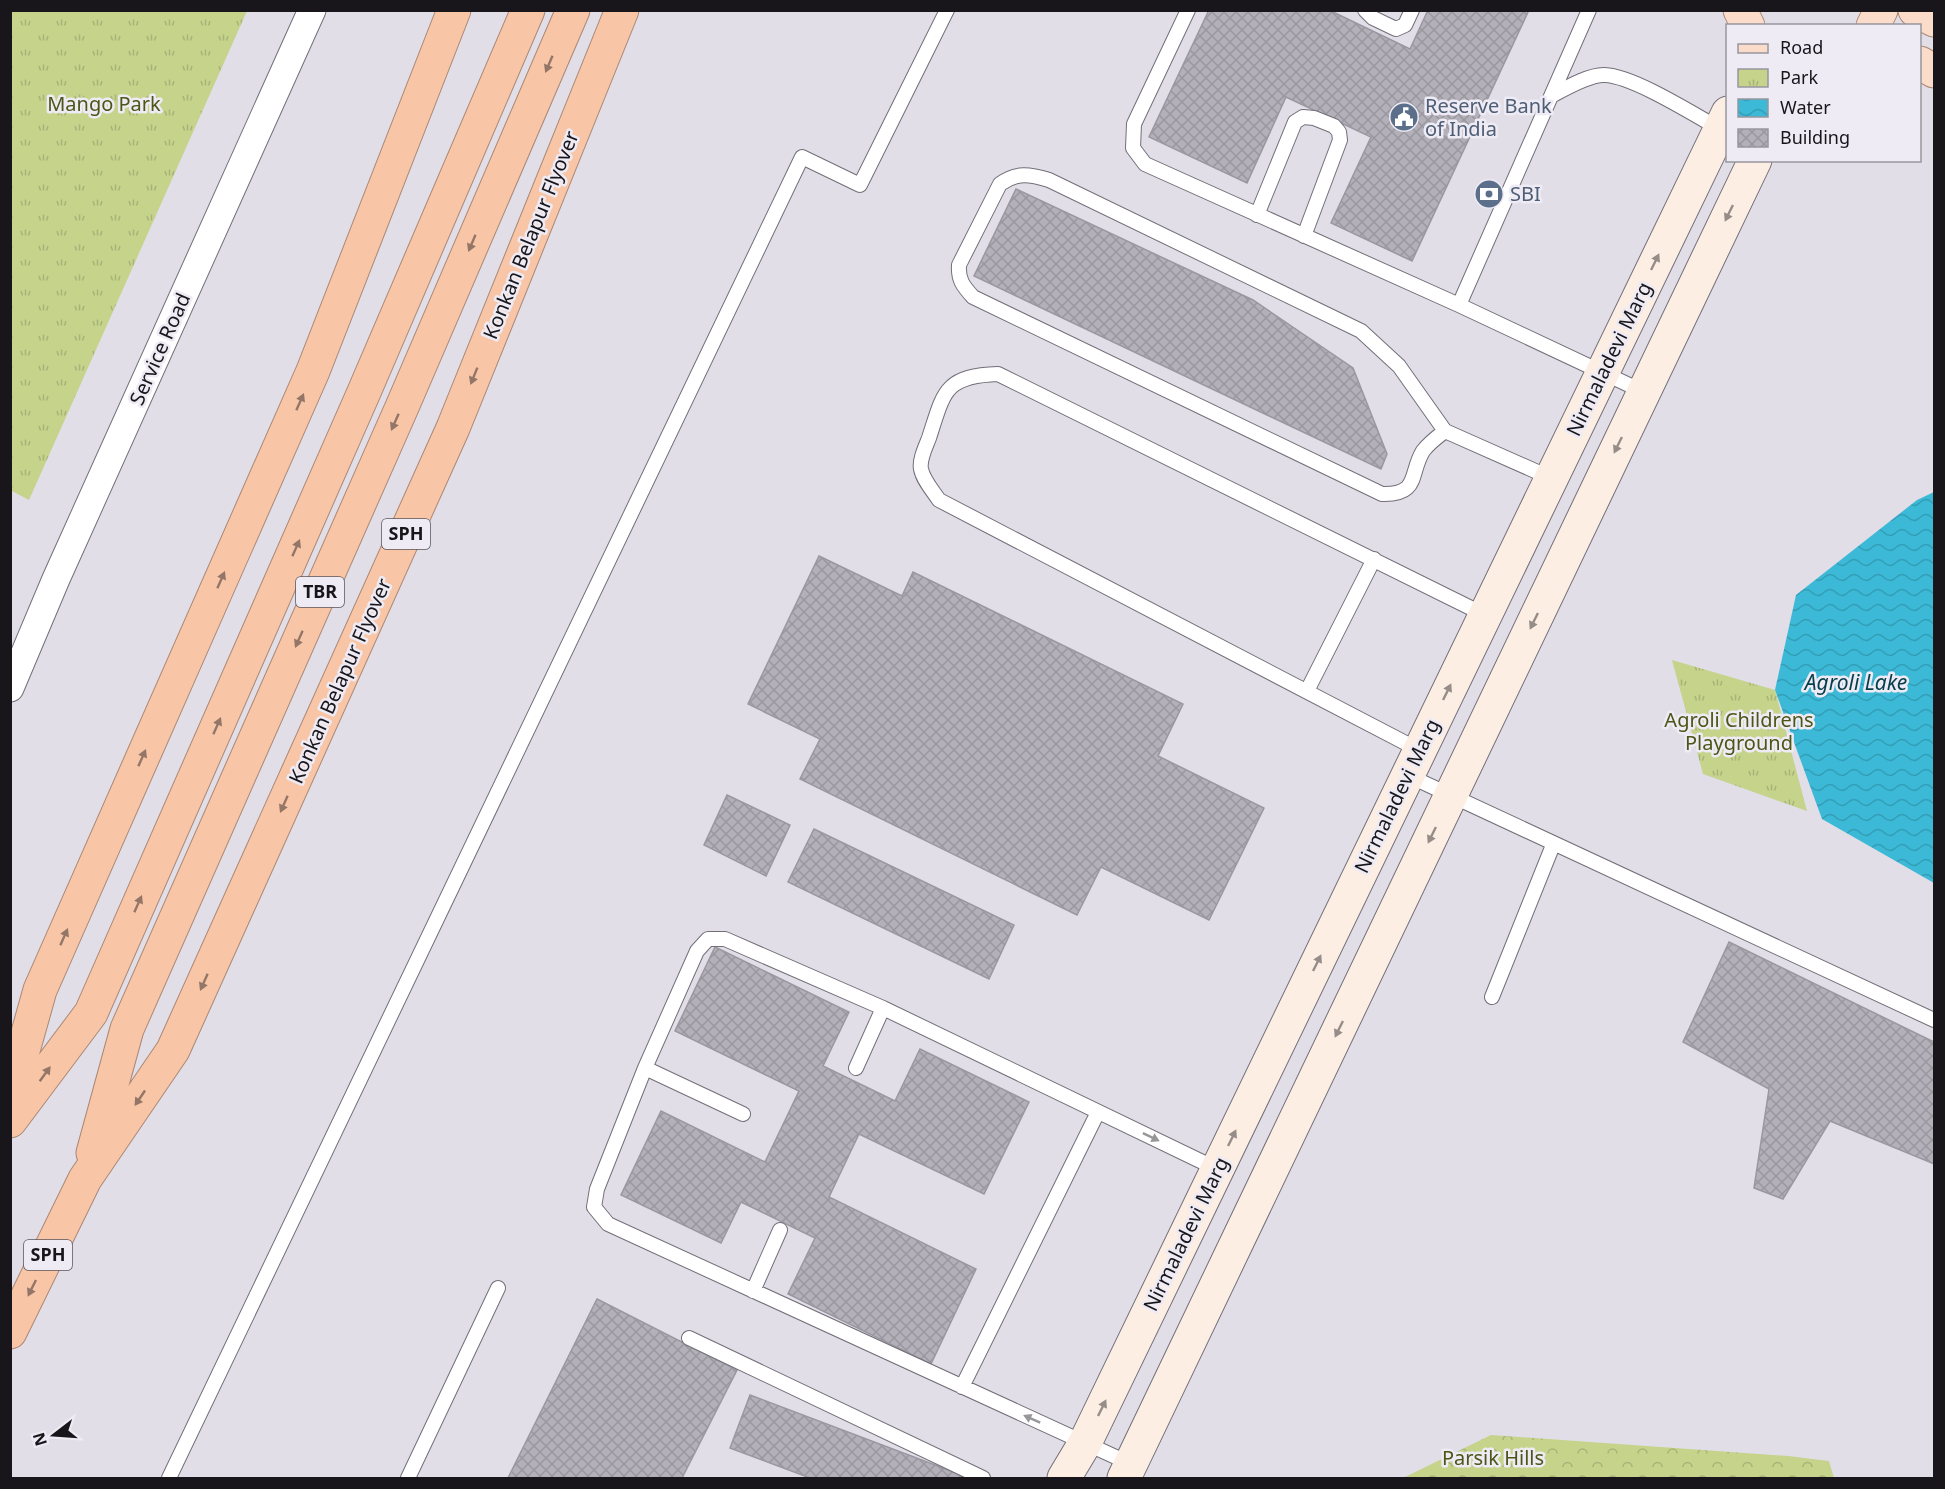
<svg xmlns="http://www.w3.org/2000/svg" width="1945" height="1489" viewBox="0 0 1945 1489" font-family="'Noto Sans',sans-serif">
  <style>
    .forest { fill: url(#forest-crowns) }
    .park { fill: url(#park-tufts) }
    .water { fill: url(#water-waves) }
    .building { fill: url(#building-cross-hatch); stroke: #9a97a0; stroke-width: 1.5 }
    .lines { fill: none; stroke-linecap: round; stroke-linejoin: round }
    .service-casing { stroke: #726f78; stroke-width: 16 }
    .minor-casing { stroke: #726f78; stroke-width: 29 }
    .secondary-casing { stroke: #726f78; stroke-width: 35 }
    .primary-casing { stroke: #aa8875; stroke-width: 35 }
    .motorway-casing { stroke: #aa8875; stroke-width: 35 }
    .service { stroke: #fff; stroke-width: 14 }
    .minor { stroke: #fff; stroke-width: 27 }
    .secondary { stroke: #fdeee4; stroke-width: 33 }
    .primary { stroke: #fbdcca; stroke-width: 33 }
    .motorway { stroke: #f8c5a6; stroke-width: 33 }
    .oneway { fill: #937667 }
    .oneway2 { fill: #968d89 }
    .oneway3 { fill: #979698 }
    .labels { text-anchor: middle; stroke-width: 5; stroke-linejoin: round; paint-order: stroke }
    .shield { fill: #eeebf5; stroke: #58565c; stroke-width: 1.5 }
    .shield-label { font-size: 18px; font-weight: bold; fill: #18161a }
    .park-label { font-size: 20px; fill: #4c5616; stroke: #eeebf5 }
    .service-label { font-size: 20px; fill: #4e5e75; stroke: #eeebf5; text-anchor: start }
    .street-label { font-size: 20px; fill: #18161a; stroke: #eeebf5 }
    .water-label { font-size: 21px; font-style: italic; fill: #063f4c; stroke: #eeebf5 }
  </style>
  <defs>
    <pattern id="forest-crowns" width="20" height="18" patternUnits="userSpaceOnUse" patternTransform="scale(1.5)"><rect width="20" height="18" fill="#c5d38b"/><path d="M2 6a3 3 0 1 1 6 0M12 15a3 3 0 1 1 6 0" fill="none" stroke="#a8b477"/></pattern>
    <pattern id="park-tufts" width="24" height="20" patternUnits="userSpaceOnUse" patternTransform="scale(1.5)"><rect width="24" height="20" fill="#c5d38b"/><path d="M3 7l-1-3M5 7V3M7 7l1-3M15 17l-1-3M17 17v-4M19 17l1-3" fill="none" stroke="#a8b477"/></pattern>
    <pattern id="water-waves" width="16" height="10" patternUnits="userSpaceOnUse" patternTransform="scale(1.5)"><rect width="16" height="10" fill="#3bb9d6"/><path d="M0 5q4-4 8 0t8 0" fill="none" stroke="#339eb7"/></pattern>
    <pattern id="building-cross-hatch" width="8" height="8" patternUnits="userSpaceOnUse" patternTransform="scale(1.5)"><rect width="8" height="8" fill="#b3b0b9"/><path d="M0 0l8 8M0 8l8-8" fill="none" stroke="#99979e"/></pattern>
  </defs>
  <rect width="100%" height="100%" fill="#e1dee8"/>
  <path class="forest" d="M1491,1435L1788,1456L1829,1461L1834,1478H1403Z"/>
  <path class="park" d="M10,11H247L29,500L10,490Z
    M1672,660L1775,690L1807,811L1703,774Z"/>
  <path class="water" d="M1934,492V883L1822,819L1775,690L1796,595L1917,500Z"/>
  <path class="building" d="M1209,10H1329L1410,49L1428,10H1529L1412,261L1331,223L1371,137L1286,97L1247,183L1149,137Z
    M1016,189L1253,300L1353,368L1387,454L1381,469L974,276Z
    M819,556L902,596L913,572L1183,704L1158,756L1264,808L1209,920L1101,867L1077,915L800,779L820,739L748,704Z
    M727,795L790,825L766,876L704,845Z
    M814,829L1014,925L989,979L788,882Z
    M1729,942L1934,1042V1164L1830,1121L1783,1199L1754,1188L1769,1089L1683,1042Z
    M715,947L849,1012L823,1066L895,1101L920,1049L1029,1102L984,1194L859,1134L829,1197L976,1269L931,1364L788,1294L815,1238L741,1202L721,1243L621,1195L661,1111L765,1162L799,1091L675,1031Z
    M597,1299L737,1370L682,1478H508Z
    M750,1395L967,1477L966,1478H810L730,1448Z"/>
  <g class="lines">
    <g class="service-casing">
      <path id="service" d="M1188,10L1134,124L1133,148L1145,164L1459,305L1644,392
        M1365,10L1373,18L1396,29L1405,25L1412,10
        M1553,95C1566,88 1590,74 1605,75C1633,76 1693,114 1720,129
        M1257,215L1295,122L1303,117L1314,118L1334,126L1339,132L1340,140L1304,236
        M1459,305L1589,10
        M1445,431C1437,437 1429,443 1423,451C1409,474 1420,495 1382,494L973,297C963,286 958,280 959,265L1000,184C1017,172 1029,174 1049,180L1361,331L1399,366L1445,431L1551,478
        M1307,691L1374,559
        M1419,750L939,500C933,491 923,480 921,469C919,460 926,446 929,438C944,392 944,376 998,374L1485,615
        M1407,775L1934,1020
        M1492,997L1553,845
        M645,1068L743,1114
        M856,1068L883,1008
        M753,1291L780,1230
        M689,1338L983,1478
        M962,1387L1098,1112
        M1131,1464L608,1224L594,1207L597,1189L645,1068L697,951L708,939H725L883,1008L1217,1169
        M169,1478L802,157L860,185L947,10
        M408,1478L498,1288"/>
    </g>
    <g class="minor-casing">
      <path id="minor" d="M10,688L56,579L312,10"/>
    </g>
    <g class="secondary-casing">
      <path id="secondary" d="M1064,1478L1085,1443L1728,113
        M1124,1478L1755,160"/>
    </g>
    <g class="primary-casing">
      <path id="primary" d="M1740,10L1748,26
        M1915,10L1934,20
        M1873,26L1881,10
        M1920,63L1934,71"/>
    </g>
    <g class="motorway-casing">
      <path id="motorway" d="M10,1097L40,990L313,371L454,10
        M10,1121L91,1013L364,392L528,10
        M93,1153L127,1029L402,407L573,10
        M10,1332L85,1179L173,1050L453,428L622,10"/>
    </g>
    <use href="#service" class="service"/>
    <use href="#minor" class="minor"/>
    <use href="#secondary" class="secondary"/>
    <use href="#primary" class="primary"/>
    <use href="#motorway" class="motorway"/>
  </g>
  <defs><path id="oneway-solid" d="M-6-.8H1V-3.2L6.5 0L1 3.2V.8H-6Z" transform="scale(1.5)"/></defs>
  <g class="oneway">
    <use href="#oneway-solid" transform="translate(549 64) rotate(113)"/>
    <use href="#oneway-solid" transform="translate(472 243) rotate(113)"/>
    <use href="#oneway-solid" transform="translate(474 376) rotate(112)"/>
    <use href="#oneway-solid" transform="translate(300 402) rotate(-66)"/>
    <use href="#oneway-solid" transform="translate(395 422) rotate(114)"/>
    <use href="#oneway-solid" transform="translate(296 548) rotate(-66)"/>
    <use href="#oneway-solid" transform="translate(221 580) rotate(-66)"/>
    <use href="#oneway-solid" transform="translate(299 639) rotate(114)"/>
    <use href="#oneway-solid" transform="translate(217 726) rotate(-66)"/>
    <use href="#oneway-solid" transform="translate(142 758) rotate(-66)"/>
    <use href="#oneway-solid" transform="translate(284 804) rotate(114)"/>
    <use href="#oneway-solid" transform="translate(138 904) rotate(-66)"/>
    <use href="#oneway-solid" transform="translate(64 937) rotate(-66)"/>
    <use href="#oneway-solid" transform="translate(204 982) rotate(114)"/>
    <use href="#oneway-solid" transform="translate(45 1074) rotate(-54)"/>
    <use href="#oneway-solid" transform="translate(140 1098) rotate(124)"/>
    <use href="#oneway-solid" transform="translate(32 1288) rotate(116)"/>
  </g>
  <g class="oneway2">
    <use href="#oneway-solid" transform="translate(1729 213) rotate(116)"/>
    <use href="#oneway-solid" transform="translate(1655 262) rotate(-64)"/>
    <use href="#oneway-solid" transform="translate(1618 445) rotate(116)"/>
    <use href="#oneway-solid" transform="translate(1534 621) rotate(116)"/>
    <use href="#oneway-solid" transform="translate(1447 692) rotate(-64)"/>
    <use href="#oneway-solid" transform="translate(1432 835) rotate(116)"/>
    <use href="#oneway-solid" transform="translate(1317 963) rotate(-64)"/>
    <use href="#oneway-solid" transform="translate(1339 1029) rotate(116)"/>
    <use href="#oneway-solid" transform="translate(1232 1138) rotate(-64)"/>
    <use href="#oneway-solid" transform="translate(1102 1408) rotate(-64)"/>
  </g>
  <g class="oneway3">
    <use href="#oneway-solid" transform="translate(1151 1137) rotate(26)"/>
    <use href="#oneway-solid" transform="translate(1032 1419) rotate(-156)"/>
  </g>
  <defs>
    <g id="civic-disc" transform="scale(1.5)"><circle r="9.5" fill="#5c6f8a" stroke="#eeebf5"/><path d="M-.6-6.5H3V-4.5H.6V-3L4-1V1h2V6H-6V1h2V-1L-.6-3ZM-1.2 2.5V6h2.4V2.5Z" fill="#fff"/></g>
    <g id="bank-disc" transform="scale(1.5)"><circle r="9.5" fill="#5c6f8a" stroke="#eeebf5"/><path d="M-6-4H6V4H-6ZM0-2.3a2.3 2.3 0 1 0 0 4.6a2.3 2.3 0 1 0 0-4.6Z" fill="#fff"/></g>
  </defs>
  <g fill-rule="evenodd">
    <use href="#civic-disc" x="1404" y="117"/>
    <use href="#bank-disc" x="1489" y="194"/>
  </g>
  <g class="labels">
    <g class="shield">
      <rect x="382" y="519" width="48" height="30" rx="4.5"/>
      <rect x="296" y="577" width="48" height="30" rx="4.5"/>
      <rect x="24" y="1240" width="48" height="30" rx="4.5"/>
    </g>
    <g class="shield-label">
      <text x="406" y="540">SPH</text>
      <text x="320" y="598">TBR</text>
      <text x="48" y="1261">SPH</text>
    </g>
    <g class="park-label">
      <text x="104" y="111">Mango Park</text>
      <text x="1739" y="727">Agroli Childrens<tspan x="1739" dy="23">Playground</tspan></text>
      <text x="1493" y="1465">Parsik Hills</text>
    </g>
    <g class="service-label">
      <text x="1425" y="113">Reserve Bank<tspan x="1425" dy="23">of India</tspan></text>
      <text x="1510" y="201">SBI</text>
    </g>
    <g class="street-label">
      <text transform="translate(531 235) rotate(-68)" y="7">Konkan Belapur Flyover</text>
      <text transform="translate(160 349) rotate(-66)" y="7">Service Road</text>
      <text transform="translate(1609 359) rotate(-64)" y="7">Nirmaladevi Marg</text>
      <text transform="translate(340 681) rotate(-66)" y="7">Konkan Belapur Flyover</text>
      <text transform="translate(1397 796) rotate(-64)" y="7">Nirmaladevi Marg</text>
      <text transform="translate(1186 1234) rotate(-64)" y="7">Nirmaladevi Marg</text>
    </g>
    <g class="water-label">
      <text x="1856" y="690">Agroli Lake</text>
    </g>
  </g>
  <rect width="1945" height="1489" fill="none" stroke="#18161a" stroke-width="24"/>
  <rect x="1726" y="24" width="195" height="138" fill="#eeebf5" stroke="#98969d" stroke-width="1.5"/>
  <rect x="1738" y="44" width="30" height="9" fill="#fbdcca" stroke="#98969d" stroke-width="1.5"/>
  <text x="1780" y="54" font-size="18" fill="#18161a">Road</text>
  <rect x="1738" y="69" width="30" height="18" fill="url(#park-tufts)" stroke="#98969d" stroke-width="1.5"/>
  <text x="1780" y="84" font-size="18" fill="#18161a">Park</text>
  <rect x="1738" y="99" width="30" height="18" fill="url(#water-waves)" stroke="#98969d" stroke-width="1.5"/>
  <text x="1780" y="114" font-size="18" fill="#18161a">Water</text>
  <rect x="1738" y="129" width="30" height="18" fill="url(#building-cross-hatch)" stroke="#98969d" stroke-width="1.5"/>
  <text x="1780" y="144" font-size="18" fill="#18161a">Building</text>
  <g transform="translate(54 1435) rotate(253)" stroke="#eeebf5" stroke-width="4.5" paint-order="stroke">
  <path d="M0-4.5L10 22L0 15L-10 22Z" fill="#18161a"/>
  <text y="-9" font-size="16" font-weight="bold" text-anchor="middle" fill="#18161a">N</text>
  </g>
</svg>
